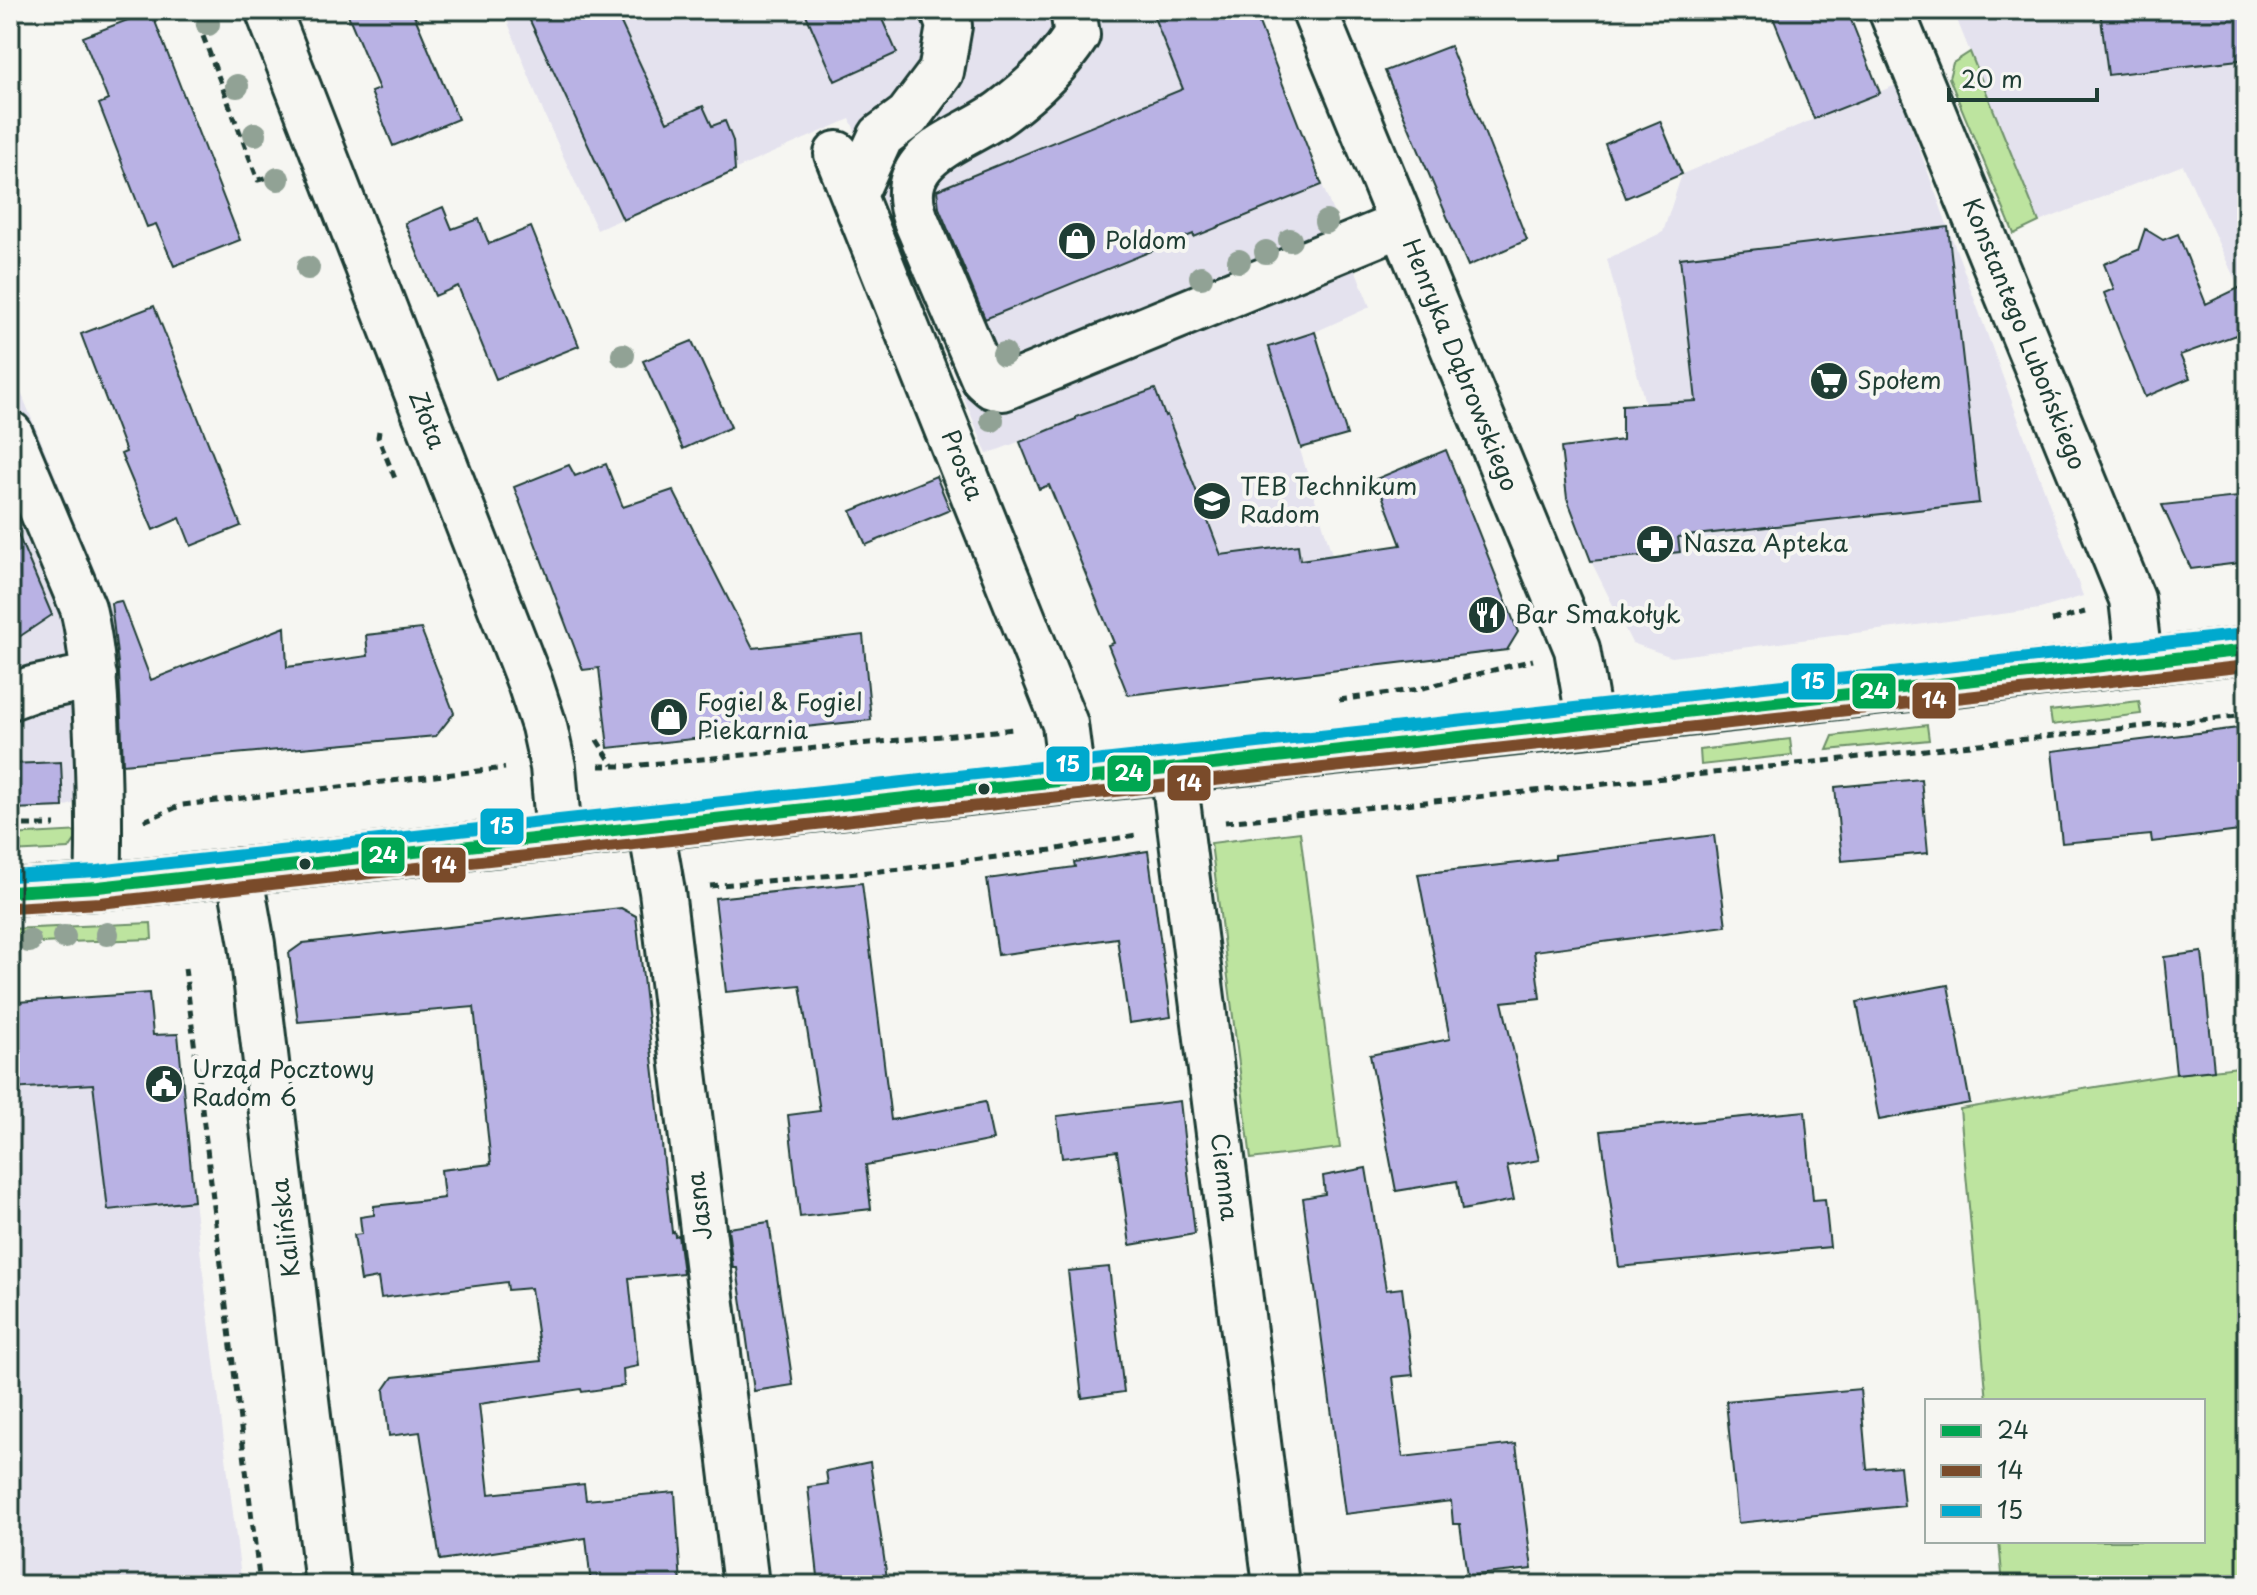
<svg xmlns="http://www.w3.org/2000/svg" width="2257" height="1595" viewBox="0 0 2257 1595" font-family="'Playpen Sans',sans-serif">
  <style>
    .built { fill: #e4e2ee }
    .green { fill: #bde49f; stroke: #6e906a; stroke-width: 2 }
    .building { fill: #b9b2e4; stroke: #1f3d34; stroke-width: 2 }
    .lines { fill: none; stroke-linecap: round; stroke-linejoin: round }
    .minor-casing { stroke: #1f3d34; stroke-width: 50 }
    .path { stroke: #1f3d34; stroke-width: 5; stroke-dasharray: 8 6; stroke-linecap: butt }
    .minor { stroke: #f6f6f2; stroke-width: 44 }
    .bus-1-casing { stroke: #f6f6f2; stroke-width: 18 }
    .bus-2-casing { stroke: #f6f6f2; stroke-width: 18 }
    .bus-3-casing { stroke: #f6f6f2; stroke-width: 18 }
    .bus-1 { stroke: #00a651; stroke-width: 12 }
    .bus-2 { stroke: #7a4b2a; stroke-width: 12 }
    .bus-3 { stroke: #00a9ce; stroke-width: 12 }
    .tree { fill: #91a295 }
    .bus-dot { fill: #1f3d34; stroke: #f6f6f2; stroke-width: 3 }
    .labels { text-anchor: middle; stroke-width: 8; stroke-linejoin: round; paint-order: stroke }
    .poi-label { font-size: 24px; fill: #1f3d34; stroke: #f6f6f2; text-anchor: start }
    .street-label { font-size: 24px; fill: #1f3d34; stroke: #f6f6f2 }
    .line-badge { stroke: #f6f6f2; stroke-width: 3 }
    .badge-label { font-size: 22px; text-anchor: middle; font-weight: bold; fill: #fff }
  </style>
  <rect width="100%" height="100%" fill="#f6f6f2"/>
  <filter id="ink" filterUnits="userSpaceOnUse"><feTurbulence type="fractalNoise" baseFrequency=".0125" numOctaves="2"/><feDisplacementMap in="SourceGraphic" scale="16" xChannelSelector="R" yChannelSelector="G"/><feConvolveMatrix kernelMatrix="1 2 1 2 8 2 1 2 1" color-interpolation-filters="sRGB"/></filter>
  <g filter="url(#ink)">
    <path class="built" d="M503,10H1254L1370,307L1315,332L1269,348L1366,666L1208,684L1076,420L987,454L850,119L597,230L544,114Z
      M1953,10H2247V306L2183,165L2039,222Z
      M1896,85L2083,596L2040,609L1672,657L1632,643L1591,561L1680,552L1674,497L1645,403L1607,259L1663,232L1682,174Z
      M10,366L112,612L123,764L121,788L63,807L10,809Z
      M149,993L153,1035L178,1034L194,1201L242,1585H10V1005H16L17,1002Z"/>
    <path class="green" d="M1970,52L2039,222L2014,234L1949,78L1953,63Z
      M2139,701L2141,714L2052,725L2050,711Z
      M1927,725L1929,740L1827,750L1833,736Z
      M1790,739L1792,755L1701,765L1700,750Z
      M81,831L69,849L10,852V835Z
      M1300,832L1340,1148L1251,1159L1211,843Z
      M151,923L152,939L10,944V929Z
      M2247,1066V1585H2003L1999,1541H2203V1401H1987L1960,1109L2176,1074Z"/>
    <path class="building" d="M346,10H412L458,119L393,146L371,92L379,89Z
      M525,10H615L667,122L703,106L712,126L725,121L733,141L735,171L623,220Z
      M804,10H878L897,53L835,81Z
      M1151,10H1254L1322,185L1194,237L1193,234L985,319L939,208L937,190L1183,89Z
      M1770,10H1847L1880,93L1814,119Z
      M2100,10H2247V59L2108,75Z
      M151,11L240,240L174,266L156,224L147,227L99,104L108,100L83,37Z
      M1450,46L1527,240L1468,266L1385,71Z
      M1660,121L1682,174L1626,198L1605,144Z
      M443,207L452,229L479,219L489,244L531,227L579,346L496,379L458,286L435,296L405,223Z
      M1948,227L1979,503L1678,537L1680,552L1591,561L1567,498L1561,448L1622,440V405L1696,401L1680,258Z
      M2145,229L2163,240L2178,234L2206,304L2247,284V331L2180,355L2190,378L2145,397L2104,293L2114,289L2104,264L2138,250Z
      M154,306L241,526L191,546L180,518L153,530L121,454L126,452L81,334Z
      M1315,332L1347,435L1301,448L1269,347Z
      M692,341L731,427L683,449L643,361Z
      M1155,389L1165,416L1167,415L1221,555L1298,545L1300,560L1401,545L1376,479L1446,450L1518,632L1507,650L1128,695L1108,645L1114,643L1049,485L1039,489L1020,442L1076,419V417Z
      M606,464L623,507L673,490L753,648L863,635L871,720L608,748L599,668L583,670L514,487L569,465L575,476Z
      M936,476L950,510L866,545L851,511Z
      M2247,496V562L2191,569L2162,505Z
      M10,516L52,615L10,643Z
      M121,601L151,680L285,627L287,667L368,656L366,635L421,629L454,713L436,736L123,764L119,672L111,603Z
      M2247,727V830L2152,842L2151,835L2062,843L2052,751Z
      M61,762L63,807L13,809L10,764Z
      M1921,779L1928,853L1842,861L1835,787Z
      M1714,835L1726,926L1534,951L1540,998L1502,1002L1539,1160L1507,1166L1514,1200L1462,1210L1457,1181L1396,1191L1370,1055L1450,1039L1418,874L1555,859V855Z
      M1148,851L1171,1017L1129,1023L1117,938L998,955L987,879L1075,867L1074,862Z
      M862,883L891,1120L985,1102L993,1140L866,1165L871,1209L800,1217L788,1115L820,1111L800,985L726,992L715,898Z
      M621,908L636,916L672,1232L674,1231L675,1236L678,1235L683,1273L629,1278L638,1366L623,1369L624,1386L582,1392L581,1389L479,1404L489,1494L584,1484L586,1500L675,1492L681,1585H591L586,1538L440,1560L420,1432L389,1436L384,1390L393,1377L541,1361L531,1288L508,1290L507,1282L381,1298L378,1278L361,1281L354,1235L362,1234L360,1217L374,1215V1206L444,1198L441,1170L491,1164L474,1007L298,1022L289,953L303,943Z
      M2202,952L2214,1070L2176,1074L2164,957Z
      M1948,985L1970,1103L1879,1120L1857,1002Z
      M149,993L153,1035L178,1034L194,1201L108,1210L93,1084L10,1089V1005H16L17,1002Z
      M1180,1101L1195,1234L1130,1245L1117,1151L1062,1158L1057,1116Z
      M1805,1111L1813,1200L1825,1199L1830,1247L1619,1267L1601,1131Z
      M1366,1168L1386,1290L1402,1288L1413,1375L1393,1377L1403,1457L1516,1444L1532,1569L1467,1576L1460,1524H1453L1451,1501L1345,1514L1303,1198L1325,1194L1323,1176Z
      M769,1222L793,1385L754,1391L737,1268H733L728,1228Z
      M1109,1267L1124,1392L1082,1398L1068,1271Z
      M1860,1389L1867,1469L1900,1466L1904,1506L1738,1523L1726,1401Z
      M870,1462L888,1585H819L808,1487L828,1484L826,1471Z"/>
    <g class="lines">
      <g class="minor-casing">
        <path id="minor" d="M268,10L530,683L544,726L553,767L559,836
          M1073,10L1077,35C1058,65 1031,90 1003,111C964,141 891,153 916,220L984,379L992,386L1003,388L1402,224
          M1314,10L1577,649L1590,724
          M1891,10L2132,599L2139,661
          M837,154L1065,724L1072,780
          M854,195L881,136L908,116L941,72L949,26L943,10
          M10,434L83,608C93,651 95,694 97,738C99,788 100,837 98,887
          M10,697L32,689L94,676
          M1173,769L1276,1585
          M651,827L662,891L746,1585
          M239,871L252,944L328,1585
          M10,892L98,887L1590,724L2247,650"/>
      </g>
      <path class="path" d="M193,10L258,180L283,173
        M379,431L378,437L396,481
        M2052,621L2085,612
        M1339,700L1419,689L1533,660
        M597,740L613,765
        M599,766H630L1015,729
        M144,821L182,805L505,768
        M1225,822L1695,775L2247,715
        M10,825H55
        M710,886L902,869L1052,850L1136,835
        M185,968L260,1585"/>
      <use href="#minor" class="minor"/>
      <g class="bus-1-casing">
        <path id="bus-1" d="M10,892L98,887L2247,650"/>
      </g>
      <g class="bus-2-casing">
        <path id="bus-2" d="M11,908L100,903L2247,666"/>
      </g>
      <g class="bus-3-casing">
        <path id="bus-3" d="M10,876L97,871L2245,634"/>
      </g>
      <use href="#bus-1" class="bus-1"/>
      <use href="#bus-2" class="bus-2"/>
      <use href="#bus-3" class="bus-3"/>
    </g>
    <g class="tree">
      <circle cx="208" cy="24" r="12"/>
      <circle cx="237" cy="86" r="12"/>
      <circle cx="255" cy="134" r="12"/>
      <circle cx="278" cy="179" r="12"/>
      <circle cx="1326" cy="222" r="12"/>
      <circle cx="1290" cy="240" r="12"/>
      <circle cx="1266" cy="252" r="12"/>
      <circle cx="1239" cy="261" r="12"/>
      <circle cx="308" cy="268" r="12"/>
      <circle cx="1201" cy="277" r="12"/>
      <circle cx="1004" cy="354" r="12"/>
      <circle cx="623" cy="355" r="12"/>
      <circle cx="992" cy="420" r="12"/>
      <circle cx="107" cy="934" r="12"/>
      <circle cx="64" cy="937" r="12"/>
      <circle cx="29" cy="941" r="12"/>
    </g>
  </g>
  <defs>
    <g id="shop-disc" transform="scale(2)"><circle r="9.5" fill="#1f3d34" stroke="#f6f6f2"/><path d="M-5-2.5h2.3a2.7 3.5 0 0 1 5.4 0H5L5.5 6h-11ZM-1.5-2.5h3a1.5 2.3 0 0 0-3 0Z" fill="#fff"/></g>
    <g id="supermarket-disc" transform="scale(2)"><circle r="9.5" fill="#1f3d34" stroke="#f6f6f2"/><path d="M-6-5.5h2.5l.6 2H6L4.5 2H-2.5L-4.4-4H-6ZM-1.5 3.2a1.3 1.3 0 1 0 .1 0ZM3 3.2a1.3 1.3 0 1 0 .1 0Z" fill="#fff"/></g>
    <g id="school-disc" transform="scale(2)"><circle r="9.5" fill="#1f3d34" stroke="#f6f6f2"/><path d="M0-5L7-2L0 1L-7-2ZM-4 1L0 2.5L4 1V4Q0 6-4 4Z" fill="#fff"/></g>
    <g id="pharmacy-disc" transform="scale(2)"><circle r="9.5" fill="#1f3d34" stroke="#f6f6f2"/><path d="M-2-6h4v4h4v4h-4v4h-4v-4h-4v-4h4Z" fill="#fff"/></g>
    <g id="restaurant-disc" transform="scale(2)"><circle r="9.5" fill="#1f3d34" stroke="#f6f6f2"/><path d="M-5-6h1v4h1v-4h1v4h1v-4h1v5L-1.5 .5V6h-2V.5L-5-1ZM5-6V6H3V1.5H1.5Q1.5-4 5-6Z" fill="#fff"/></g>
    <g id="civic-disc" transform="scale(2)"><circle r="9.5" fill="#1f3d34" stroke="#f6f6f2"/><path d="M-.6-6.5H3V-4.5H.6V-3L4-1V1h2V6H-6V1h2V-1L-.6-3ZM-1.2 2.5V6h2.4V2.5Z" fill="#fff"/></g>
  </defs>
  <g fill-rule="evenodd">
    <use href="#shop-disc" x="1077" y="241"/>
    <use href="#supermarket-disc" x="1829" y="381"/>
    <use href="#school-disc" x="1212" y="501"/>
    <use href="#pharmacy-disc" x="1655" y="544"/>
    <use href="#restaurant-disc" x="1487" y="615"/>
    <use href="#shop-disc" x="669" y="717"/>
    <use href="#civic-disc" x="164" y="1084"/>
  </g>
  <g class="bus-dot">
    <circle cx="984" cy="789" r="7"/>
    <circle cx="305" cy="864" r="7"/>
  </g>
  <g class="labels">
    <g class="poi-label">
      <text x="1105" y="249">Poldom</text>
      <text x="1857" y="389">Społem</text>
      <text x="1240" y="495">TEB Technikum<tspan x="1240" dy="28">Radom</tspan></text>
      <text x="1683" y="552">Nasza Apteka</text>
      <text x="1515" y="623">Bar Smakołyk</text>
      <text x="697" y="711">Fogiel &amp; Fogiel<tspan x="697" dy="28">Piekarnia</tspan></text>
      <text x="192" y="1078">Urząd Pocztowy<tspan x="192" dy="28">Radom 6</tspan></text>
    </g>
    <g class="street-label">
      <text transform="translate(2024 334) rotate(68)" y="8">Konstantego Lubońskiego</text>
      <text transform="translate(1460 365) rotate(68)" y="8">Henryka Dąbrowskiego</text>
      <text transform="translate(427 420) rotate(69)" y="8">Złota</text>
      <text transform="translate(962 465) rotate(68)" y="8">Prosta</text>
      <text transform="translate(1224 1177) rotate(83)" y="8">Ciemna</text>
      <text transform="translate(700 1206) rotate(-97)" y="8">Jasna</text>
      <text transform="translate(286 1228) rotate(-97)" y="8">Kalińska</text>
    </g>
  </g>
  <g class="line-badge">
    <rect x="1790" y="662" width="46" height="39" rx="8" fill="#00a9ce"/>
    <rect x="1851" y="672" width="46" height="38" rx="8" fill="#00a651"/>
    <rect x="1911" y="681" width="46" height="39" rx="8" fill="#7a4b2a"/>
    <rect x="1045" y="745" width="46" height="38" rx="8" fill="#00a9ce"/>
    <rect x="1106" y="754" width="46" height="39" rx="8" fill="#00a651"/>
    <rect x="1166" y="764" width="46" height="38" rx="8" fill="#7a4b2a"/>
    <rect x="479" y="807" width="46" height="39" rx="8" fill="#00a9ce"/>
    <rect x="360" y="836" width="46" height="39" rx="8" fill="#00a651"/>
    <rect x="421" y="846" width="46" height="38" rx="8" fill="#7a4b2a"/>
  </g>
  <g class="badge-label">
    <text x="1813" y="689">15</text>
    <text x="1874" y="699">24</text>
    <text x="1934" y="708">14</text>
    <text x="1068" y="772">15</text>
    <text x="1129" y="781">24</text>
    <text x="1189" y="791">14</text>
    <text x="502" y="834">15</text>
    <text x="383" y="863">24</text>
    <text x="444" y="873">14</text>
  </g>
  <rect width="2257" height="1595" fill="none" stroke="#f6f6f2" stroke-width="40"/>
  <rect x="20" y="20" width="2217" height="1555" fill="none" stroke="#1f3d34" stroke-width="3" filter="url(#ink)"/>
  <rect x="1925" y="1399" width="280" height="144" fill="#f6f6f2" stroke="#a0aca6" stroke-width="2"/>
  <rect x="1941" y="1425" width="40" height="12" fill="#00a651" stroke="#a0aca6" stroke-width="2"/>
  <text x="1997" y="1439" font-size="24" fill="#1f3d34">24</text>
  <rect x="1941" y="1465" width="40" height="12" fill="#7a4b2a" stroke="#a0aca6" stroke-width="2"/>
  <text x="1997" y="1479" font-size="24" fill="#1f3d34">14</text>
  <rect x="1941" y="1505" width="40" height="12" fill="#00a9ce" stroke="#a0aca6" stroke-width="2"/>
  <text x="1997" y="1519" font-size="24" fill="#1f3d34">15</text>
  <path d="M1949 88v12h148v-12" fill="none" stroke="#1f3d34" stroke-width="4"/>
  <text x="1961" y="88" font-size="24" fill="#1f3d34" stroke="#f6f6f2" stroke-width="6" paint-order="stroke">20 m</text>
</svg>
